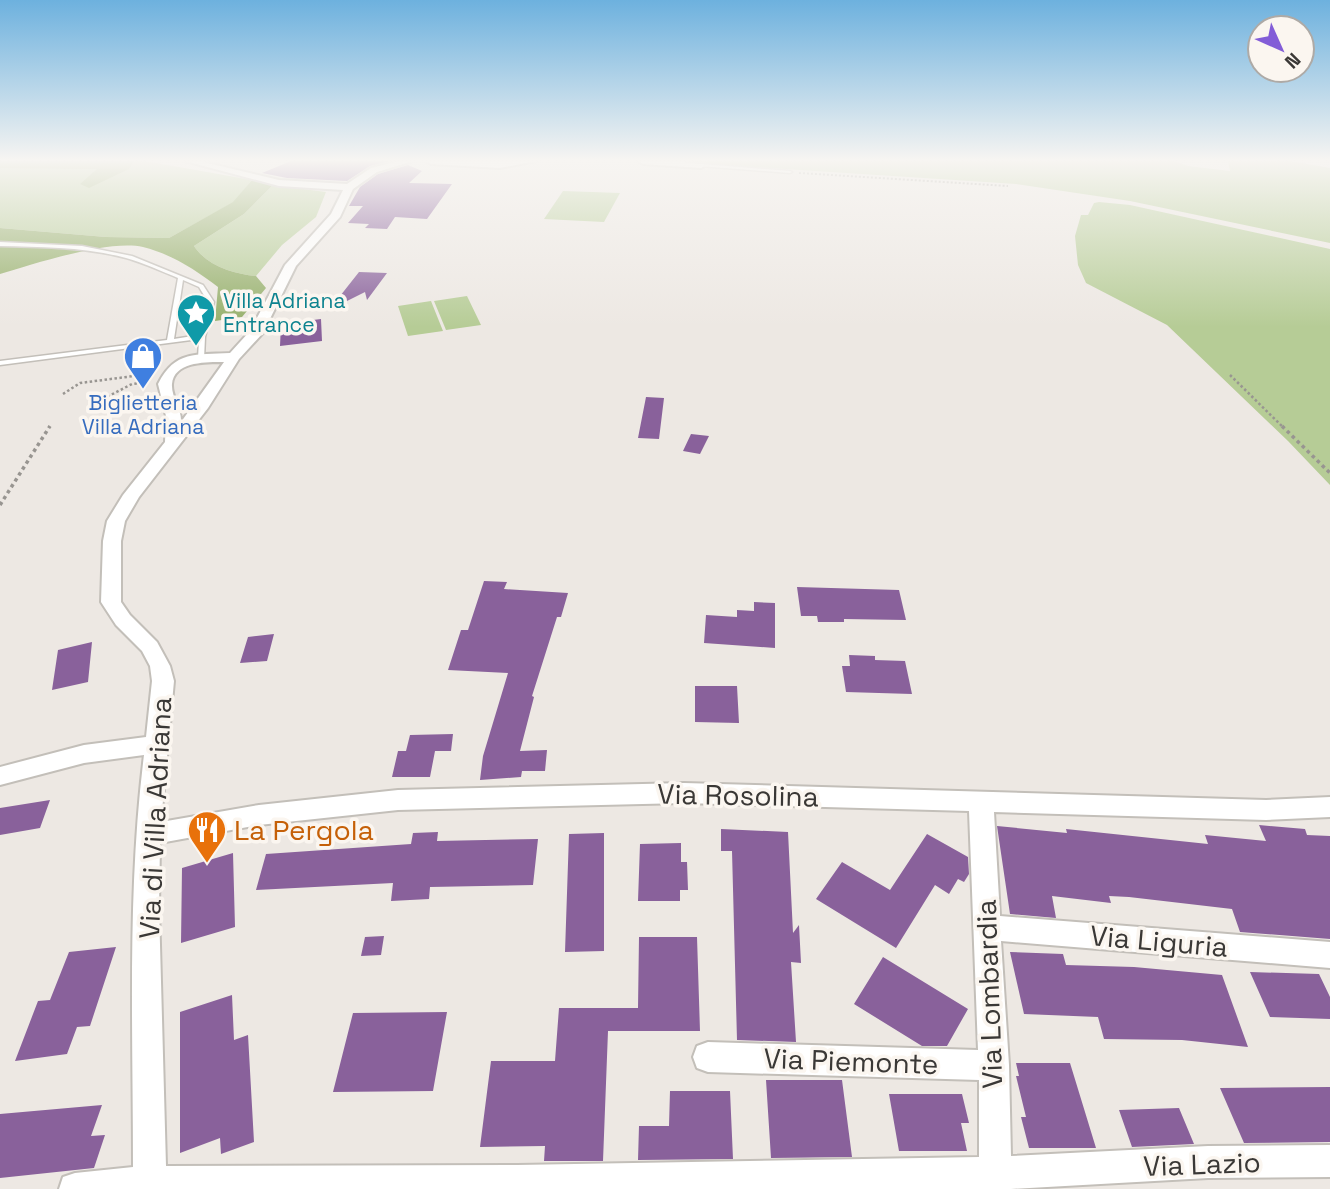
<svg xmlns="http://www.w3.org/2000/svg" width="1330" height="1189" viewBox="0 0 1330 1189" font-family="'Space Grotesk',sans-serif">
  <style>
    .green { fill: #b6cc96 }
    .forest { fill: #95af6a }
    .building { fill: #89619b }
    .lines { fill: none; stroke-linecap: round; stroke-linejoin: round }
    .service-casing { stroke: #c3bfb9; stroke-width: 3 }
    .minor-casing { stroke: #c3bfb9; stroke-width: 4 }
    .path-far2 { stroke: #989591; stroke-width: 2; stroke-dasharray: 2 2; stroke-linecap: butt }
    .path-far1 { stroke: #989591; stroke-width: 2.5; stroke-dasharray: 2.5 2.5; stroke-linecap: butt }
    .path { stroke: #989591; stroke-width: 3.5; stroke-dasharray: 3.5 3.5; stroke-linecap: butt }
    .service { fill: #fff; fill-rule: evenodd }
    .minor { fill: #fff; fill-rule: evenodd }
    .labels { text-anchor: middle; stroke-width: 7; stroke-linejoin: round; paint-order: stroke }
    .far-culture-label { font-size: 21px; fill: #0d838f; stroke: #fbf6f0; text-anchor: start }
    .far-shop-label { font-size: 21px; fill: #366cbe; stroke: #fbf6f0 }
    .near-street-label { font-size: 28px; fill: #3a3836; stroke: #fbf6f0 }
    .near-food-label { font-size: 28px; fill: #c56008; stroke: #fbf6f0; text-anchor: start }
  </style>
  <rect width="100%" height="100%" fill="#ede8e3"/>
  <path class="green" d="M0,161H145L252,180L234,202L169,238L106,237L0,228Z
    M660,161H1175L1188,166L1230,171L1228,161H1291L1330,168V243L1130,201L1016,184Z
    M273,185L326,192L316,217L282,245L256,276C234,274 207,266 194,246L244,214Z
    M563,191L620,193L604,222L544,219Z
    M1099,202L1130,205L1330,249V485L1288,441L1167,325L1086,283L1078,265L1075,236L1081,215H1088L1094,203Z
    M467,296L481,325L446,330L434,301Z
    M431,301L443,331L408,336L398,306Z"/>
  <path class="forest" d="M0,161H134L129,169L89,188L80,184L97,169L0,168Z
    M252,180L273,185L244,214L194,246C207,266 234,274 256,276L266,288L242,317L215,321L218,287C196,270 171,254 143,247C109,239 34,264 0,274V228L106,237L169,238L233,202Z"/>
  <path class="building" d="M291,161H390L370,166L347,181L287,178L262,173Z
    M408,165L422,171L409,183L452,184L427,219L395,217L387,229L365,228L369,224L348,223L363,206H349L360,187L378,174Z
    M359,272L387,273L367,300L365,292L329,310Z
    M321,319L322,341L280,346L281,324Z
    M646,397L664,398L659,439L638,438Z
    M691,434L709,436L700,454L683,451Z
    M484,581L507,582L504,589L568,593L561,617H557L532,696L534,697L520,751L547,750L545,771H522L521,777L480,780L483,756L508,673L448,670L461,630H468Z
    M797,587L899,590L906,620L844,619V622H818L817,616H801Z
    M754,602L775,603V648L704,643L706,615L737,617V610L754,611Z
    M274,634L267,661L240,663L248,637Z
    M92,642L88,682L52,690L58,650Z
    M849,655L875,656V660L905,661L912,694L846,692L842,666H850Z
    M695,686H737L739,723L695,722Z
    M453,734L451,751H435L430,777H392L398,751H406L410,735Z
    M50,800L40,828L0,835V808Z
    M1259,825L1305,829L1307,835L1330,836V939L1240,932L1232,909L1129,897L1109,896L1111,903L1052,896L1056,918L1010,914L997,826L1067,833L1066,829L1208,844L1205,835L1266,841Z
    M721,829L788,832L793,933L799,925L801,963L791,962L796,1042L737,1040L732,851H721Z
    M438,832L437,841L538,839L533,885L430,887L429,899L391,901L393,883L256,890L266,854L411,844L413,833Z
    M604,833V951L565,952L569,834Z
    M927,834L968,857L969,874L964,882L958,879L949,894L935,885L896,948L816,899L842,862L890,890Z
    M681,843V862H687L688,890H680V901H638L640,844Z
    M233,853L235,927L181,943L182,868Z
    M384,936L381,955L361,956L365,937Z
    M639,937H697L700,1031H608L603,1161H544L545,1146L480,1147L491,1061H555L559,1008H638Z
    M116,947L90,1026L77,1027L67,1054L15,1061L38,1001L50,1000L69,952Z
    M1010,952L1063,954L1066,965L1134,967L1222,975L1248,1047L1182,1040L1104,1039L1098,1017L1024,1014Z
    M883,957L968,1009L947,1046H922L854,1004Z
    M1250,972L1319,974L1330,997V1019L1270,1017Z
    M232,995L234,1040L248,1035L254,1142L221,1154L220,1138L180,1153V1012Z
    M447,1012L433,1091L333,1092L353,1013Z
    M1016,1063H1070L1096,1148H1029L1021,1117H1026L1016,1076H1019Z
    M766,1080H842L852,1157L771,1158Z
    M1330,1087V1142L1244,1143L1220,1088Z
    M670,1091H730L733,1159L638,1160L639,1126H669Z
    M889,1094H962L969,1123H961L967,1151H899Z
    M102,1105L91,1136L105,1135L94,1168L0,1178V1114Z
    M1179,1108L1194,1144L1132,1147L1119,1110Z"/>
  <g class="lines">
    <g class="service-casing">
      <path id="service" d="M701,164L790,171L792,172L790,173L699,166Z
        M0,242L82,246L132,256L203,285L214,302L205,337L204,359L201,361L198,359L199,339L0,365V361L167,340L178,278C161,271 144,263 126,258C85,247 42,247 0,246ZM183,280L199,287L208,302L199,335L174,339Z"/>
    </g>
    <g class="minor-casing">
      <path id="minor" d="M185,161H199L279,180L347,184L371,168L399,161H413L377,172L353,189L340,217L296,266L263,333L239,359L208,408L139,497L125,521L121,541V602L130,615L157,642L170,666L174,681L161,822L259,805L398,790L684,783L1266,800L1330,797V817L1266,820L994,812L1000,916L1330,942V968L1001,941L1009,1065L1011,1156L1208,1146L1330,1145V1177L1208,1178L1011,1189H59L63,1177L75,1173L133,1167C133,1030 127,891 144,755L84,763L0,785V767L84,745L146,737L152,681L150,666L142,651L116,625L101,602L103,541L107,521L123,495L165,442L166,416L158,384C175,350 196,355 230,353L250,331L285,265L331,214L343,190L279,186ZM224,362L181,422C182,409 171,397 172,384C174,361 208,362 224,362ZM684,803L969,811L978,1050L708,1042L697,1046L693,1057L697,1068L708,1072L979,1080V1157L517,1165L166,1166L159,908L160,843L259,825L398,810Z
        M426,161H536L500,168L431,164Z
        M638,161H677L706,165L701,168L643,164Z"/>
    </g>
    <path class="path-far2" d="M799,173L1008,186"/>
    <path class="path-far1" d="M1230,375L1284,428
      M63,394L80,383L134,376L143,356
      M103,399L132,384L149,382"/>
    <path class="path" d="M1282,426L1330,473
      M0,505L50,426"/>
    <use href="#service" class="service"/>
    <use href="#minor" class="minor"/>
  </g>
  <linearGradient id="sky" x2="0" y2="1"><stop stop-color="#6db1de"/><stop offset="0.49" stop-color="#f7f5f2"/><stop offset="1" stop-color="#f7f5f2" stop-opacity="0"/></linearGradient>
  <rect width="1330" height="327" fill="url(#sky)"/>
  <defs>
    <g id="sight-pin" transform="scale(2.0125)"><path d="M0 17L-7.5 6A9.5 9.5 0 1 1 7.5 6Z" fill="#0f9aa8" stroke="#fbf6f0"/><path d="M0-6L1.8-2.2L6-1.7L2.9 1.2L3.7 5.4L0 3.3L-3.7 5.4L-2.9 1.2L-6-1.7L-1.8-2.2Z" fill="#fff"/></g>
    <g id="shop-pin" transform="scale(2.0125)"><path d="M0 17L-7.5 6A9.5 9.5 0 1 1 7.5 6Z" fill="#3f7fe0" stroke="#fbf6f0"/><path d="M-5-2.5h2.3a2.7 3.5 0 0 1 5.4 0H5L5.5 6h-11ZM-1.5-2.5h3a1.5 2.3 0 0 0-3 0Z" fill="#fff"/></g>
    <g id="restaurant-pin" transform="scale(2.0125)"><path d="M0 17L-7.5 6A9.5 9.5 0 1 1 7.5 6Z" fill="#e8710a" stroke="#fbf6f0"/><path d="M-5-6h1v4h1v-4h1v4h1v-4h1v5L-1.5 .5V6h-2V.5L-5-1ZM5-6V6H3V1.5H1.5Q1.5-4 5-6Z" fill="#fff"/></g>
  </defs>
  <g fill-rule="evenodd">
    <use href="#sight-pin" x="196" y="313"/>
    <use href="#shop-pin" x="143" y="356"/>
    <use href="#restaurant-pin" x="207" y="830"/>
  </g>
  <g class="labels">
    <g class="far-culture-label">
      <text x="223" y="308">Villa Adriana<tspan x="223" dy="24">Entrance</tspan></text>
    </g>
    <g class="far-shop-label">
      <text x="143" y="410">Biglietteria<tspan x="143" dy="24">Villa Adriana</tspan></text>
    </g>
    <g class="near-street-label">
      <text transform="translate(738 795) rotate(1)" y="10">Via Rosolina</text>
      <text transform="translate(155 818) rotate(-87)" y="10">Via di Villa Adriana</text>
      <text transform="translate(1159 941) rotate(5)" y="10">Via Liguria</text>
      <text transform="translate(989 994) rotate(-92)" y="10">Via Lombardia</text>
      <text transform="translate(851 1061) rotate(2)" y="10">Via Piemonte</text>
      <text transform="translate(1202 1164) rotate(-2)" y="10">Via Lazio</text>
    </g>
    <g class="near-food-label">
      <text x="234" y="840">La Pergola</text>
    </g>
  </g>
  <g transform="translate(1281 49) rotate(135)"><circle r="33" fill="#fbf6f0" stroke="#aeaaa6" stroke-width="2"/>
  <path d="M0-5L12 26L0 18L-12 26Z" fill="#835dd7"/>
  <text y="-10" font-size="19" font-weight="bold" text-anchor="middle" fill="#3a3836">N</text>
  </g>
</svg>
